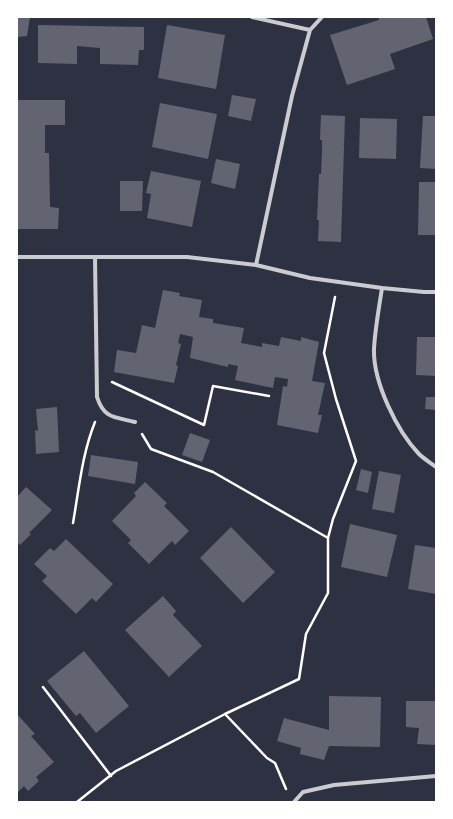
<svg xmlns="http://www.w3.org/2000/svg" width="453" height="819" viewBox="0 0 453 819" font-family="Rubik,sans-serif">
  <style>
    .building { fill: #626471 }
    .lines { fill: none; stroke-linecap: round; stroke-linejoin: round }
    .path { stroke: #fff; stroke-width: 2.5 }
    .minor { stroke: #caccd0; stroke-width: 4 }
  </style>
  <rect width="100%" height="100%" fill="#2d3142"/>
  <path class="building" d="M17,17H30L27,36L17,37Z
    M378,17H426L433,39L390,54L395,69L347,85L330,35L379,20Z
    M38,25L144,27V50H139L138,65L100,64V48L77,46V64L38,63Z
    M167,25L225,35L216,89L158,78Z
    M232,95L256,99L251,121L228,116Z
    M17,100H65V125H45V153H49L50,207L59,208L58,229H17Z
    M160,103L217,114L208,159L152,147Z
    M321,115L345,116L341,242L318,241L319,220H317L319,174H321L322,151V140H320Z
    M423,116H436V169L420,168Z
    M360,118L397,119L396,159L359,158Z
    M216,159L240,164L235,189L211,183Z
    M151,171L201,181L192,227L147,218L151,194L146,193Z
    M120,181H143L142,211H120Z
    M419,182H436V235H418Z
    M163,290L180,293L179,296L202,300L199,317L213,319V323L244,328L241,343L262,347V343L279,346L281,337L301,341V337L319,342L312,381L325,383L318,415H322L318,433L277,425L283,386L287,387L288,379L275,377L273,388L235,380L238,366L228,364V367L190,358L193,337L180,334L178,343L181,344L176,365L178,366L174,383L114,372L117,350L136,353L142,325L155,328Z
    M417,337H436V376L416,375Z
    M426,397H436V410L425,409Z
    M57,407L59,452L36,454L35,430L38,431L36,409Z
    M190,433L210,440L202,462L182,455Z
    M91,455L138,462L135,484L88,476Z
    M361,469L372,472L368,493L356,490Z
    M379,471L401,475L394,513L372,509Z
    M145,482L167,503L164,506L189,531L175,545L172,541L149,564L128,543L131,540L112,521L136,496L134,493Z
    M26,487L52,510L29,533L31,534L20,545L17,542V497Z
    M350,524L397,535L387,577L341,567Z
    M231,527L275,572L243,603L200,558Z
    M66,539L113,584L96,602L92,598L76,614L42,581L47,576L34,564L50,548L54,551Z
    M415,545L436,548V594L408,589Z
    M163,596L176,611L173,615L202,646L169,677L125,630Z
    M84,651L129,706L96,733L80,713L76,716L47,681Z
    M329,696L381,697L380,747L329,746L324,760L300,754L301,748L277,741L284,718L329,730Z
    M406,701H436V745L417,744L419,728L406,727Z
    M17,714L35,734L31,736L54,762L36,777L39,781L28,791L24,786L18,792Z"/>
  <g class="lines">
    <path class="path" d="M112,382L204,425L213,386L269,396
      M142,434L151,449L213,472L328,538
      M73,523C79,489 82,454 95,422
      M43,687L111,776
      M225,714L267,758L275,763L286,789
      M77,802L116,771L225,714L299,679L306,634L328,593V538L333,519L356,461L336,399L324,353L335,297"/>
    <path class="minor" d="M252,17L310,30
      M17,257H187L256,265L310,278L382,288L424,292H436
      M95,257L97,397C104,419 115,417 135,422
      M256,265L292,96L310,30L322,17
      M382,288C379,308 375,329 374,349C373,382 397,431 419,454C424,459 431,463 436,467
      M294,802L303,792L334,785L436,776"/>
  </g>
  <rect width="453" height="819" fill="none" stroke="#ffffff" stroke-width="36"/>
</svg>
